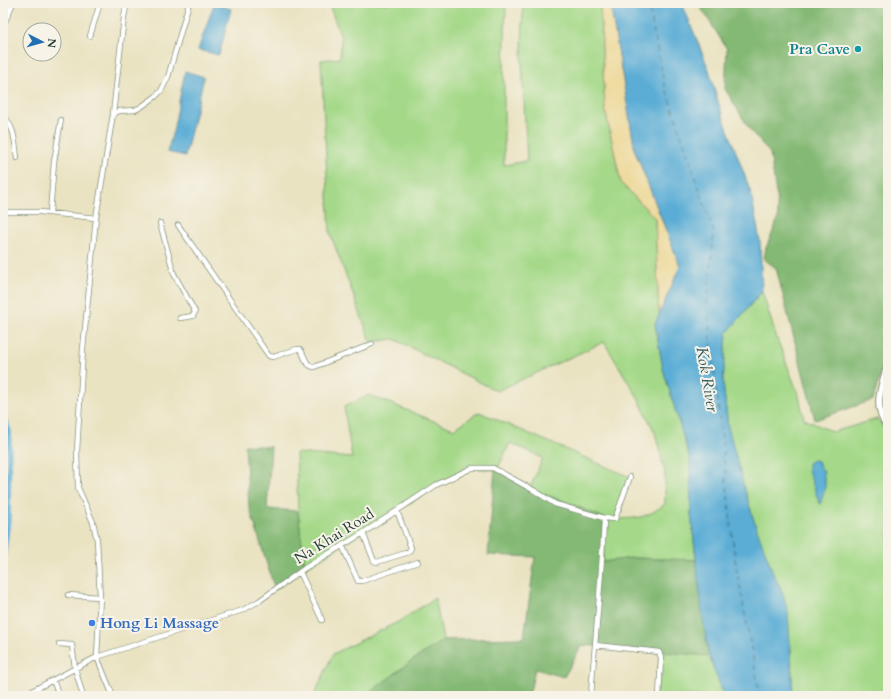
<svg xmlns="http://www.w3.org/2000/svg" width="891" height="699" viewBox="0 0 891 699" font-family="Cardo,serif">
  <style>
    .green { fill: #a5d989; stroke: #628b5e }
    .forest { fill: #84b975; stroke: #527b54 }
    .sand { fill: #eeda9e; stroke: #868c69 }
    .water { fill: #5badd6; stroke: #3d7585 }
    .lines { fill: none; stroke-linecap: round; stroke-linejoin: round }
    .canal { stroke: #5badd6; stroke-width: 5.5 }
    .ferry { stroke: #2e595c; stroke-width: 1; stroke-dasharray: 5 4; stroke-linecap: butt }
    .minor-casing { stroke: #84907b; stroke-width: 6 }
    .tertiary-casing { stroke: #84907b; stroke-width: 8 }
    .minor { stroke: #fff; stroke-width: 4.5 }
    .tertiary { stroke: #fff; stroke-width: 6 }
    .culture-dot { fill: #0f9aa8; stroke: #f7f3e8; stroke-width: 1.5 }
    .shop-dot { fill: #3f7fe0; stroke: #f7f3e8; stroke-width: 1.5 }
    .labels { text-anchor: middle; stroke-width: 4; stroke-linejoin: round; paint-order: stroke }
    .culture-label { font-size: 15px; font-weight: bold; fill: #0d838f; stroke: #f7f3e8; text-anchor: end }
    .street-label { font-size: 15px; fill: #1f3d34; stroke: #f7f3e8 }
    .shop-label { font-size: 15px; font-weight: bold; fill: #366cbe; stroke: #f7f3e8; text-anchor: start }
    .water-label { font-size: 16px; font-style: italic; fill: #2e595c; stroke: #f7f3e8 }
  </style>
  <rect width="100%" height="100%" fill="#f7f3e8"/>
  <filter id="ink" filterUnits="userSpaceOnUse"><feTurbulence type="fractalNoise" baseFrequency=".025" numOctaves="2"/><feDisplacementMap in="SourceGraphic" scale="8" xChannelSelector="R" yChannelSelector="G"/><feConvolveMatrix kernelMatrix="1 2 1 2 8 2 1 2 1" color-interpolation-filters="sRGB"/></filter>
  <filter id="wash" filterUnits="userSpaceOnUse"><feTurbulence type="fractalNoise" baseFrequency=".012" numOctaves="4" result="noise"/><feDisplacementMap in="SourceGraphic" scale="16" xChannelSelector="R" yChannelSelector="G"/><feGaussianBlur stdDeviation="0.9" result="paint"/><feColorMatrix in="noise" values="0 0 0 0 0 0 0 0 0 0 0 0 0 0 0 0 0 1.4 0 .05"/><feComposite in="paint" operator="in"/></filter>
  <g filter="url(#wash)">
    <rect width="100%" height="100%" fill="#eae3c2"/>
    <path class="green" d="M310,3H506L504,71V165L527,161L522,61L523,3H600L605,109L621,183L655,218L659,315L655,324L663,369L690,459L691,514L696,560L634,558L603,562L535,491L530,488L543,458L510,443L497,470L472,468L456,475L397,511L305,568L298,511L296,453L352,458L344,407L369,395L454,429L479,412L630,477L615,519C639,518 645,519 665,504V472L655,433L637,396L604,342L497,391L394,339L371,342L330,233L321,60L340,58L341,37L330,7Z
      M762,291L776,336L799,396L804,419L833,432L877,419L888,433V696H793L791,646L781,589L773,573L754,521L744,487L728,427L723,382L727,333Z
      M435,598L443,640L524,638L502,696H314L333,654L400,621Z
      M663,651L709,656L724,696H656L660,654Z"/>
    <path class="forest" d="M698,3H888V349L873,400L815,420L776,268L764,259L766,248L778,219L777,200L770,153L750,130L725,89L727,49Z
      M245,445L271,447L267,509L298,511L305,568L275,590L249,506Z
      M495,469L535,491L563,501L604,518L603,562L631,558L696,560L709,656L582,645L564,677L535,669L529,696H365L410,662L443,640L524,638L535,557L488,555Z"/>
    <path class="sand" d="M600,3H610L635,151L680,266L659,315L655,218L621,183L605,109Z"/>
    <path class="water" d="M610,3H682L709,70L720,108L751,193L760,241L762,291L727,333L723,382L728,427L744,487L754,521L773,573L781,589L788,611L793,696H724L709,656L703,620L691,514L690,459L663,369L655,324L680,266L635,151Z
      M214,4L231,9L219,55L198,50Z
      M185,71L204,77L185,156L167,152L173,132Z
      M813,460L818,461L820,468L824,471C823,475 824,477 825,481C826,489 822,498 820,505L808,470V463Z"/>
    <g class="lines">
      <path class="canal" d="M3,420L6,422L9,432L8,520L3,557"/>
      <path class="ferry" d="M648,3L664,83L714,233L707,305L735,560L760,696"/>
    </g>
  </g>
  <g filter="url(#ink)">
    <g class="lines">
      <g class="minor-casing">
        <path id="minor" d="M3,12L7,3
          M3,26L13,3
          M90,36L100,3
          M113,114L119,111L135,110L141,107L155,97L161,91L168,77L189,3
          M3,116C15,126 15,144 17,158
          M3,212H40L96,218
          M50,213L54,162L61,120
          M160,223L174,274L195,312L193,316L180,318
          M178,225L269,356L273,357L297,349H300C305,355 305,366 314,367L372,344
          M3,248H4
          M363,533L374,561L377,562L409,552L411,548L397,511
          M342,545L358,581H362L418,562
          M300,572L322,620
          M68,595L100,597
          M59,644L72,645L75,668L83,696
          M595,645L659,652L661,658L659,696
          M53,680L59,696
          M24,696L26,694L97,657L243,610L259,601L305,568L363,533L436,485L472,468H493L535,491L555,504L604,518L615,519L630,477
          M113,696L97,657L100,597L97,540L93,522L78,488L77,451L83,349L96,218L113,114L124,17L126,7L129,3
          M591,696C595,637 602,578 604,518"/>
      </g>
      <g class="tertiary-casing">
        <path id="tertiary" d="M888,364C881,388 872,407 888,428"/>
      </g>
      <use href="#minor" class="minor"/>
      <use href="#tertiary" class="tertiary"/>
    </g>
  </g>
  <circle class="culture-dot" cx="858" cy="49" r="4"/>
  <circle class="shop-dot" cx="92" cy="623" r="4"/>
  <g class="labels">
    <g class="culture-label">
      <text x="850" y="54">Pra Cave</text>
    </g>
    <g class="street-label">
      <text transform="translate(334 536) rotate(-32)" y="5">Na Khai Road</text>
    </g>
    <g class="shop-label">
      <text x="100" y="628">Hong Li Massage</text>
    </g>
    <g class="water-label">
      <text transform="translate(708 379) rotate(80)" y="6">Kok River</text>
    </g>
  </g>
  <rect width="891" height="699" fill="none" stroke="#f7f3e8" stroke-width="16"/>
  <g transform="translate(42 42) rotate(96)"><circle r="19" fill="#f7f3e8" stroke="#a1aaa0"/>
  <path d="M0-3L7 15L0 10L-7 15Z" fill="#1f6fb2"/>
  <text y="-6" font-size="11" font-weight="bold" text-anchor="middle" fill="#1f3d34">N</text>
  </g>
</svg>
